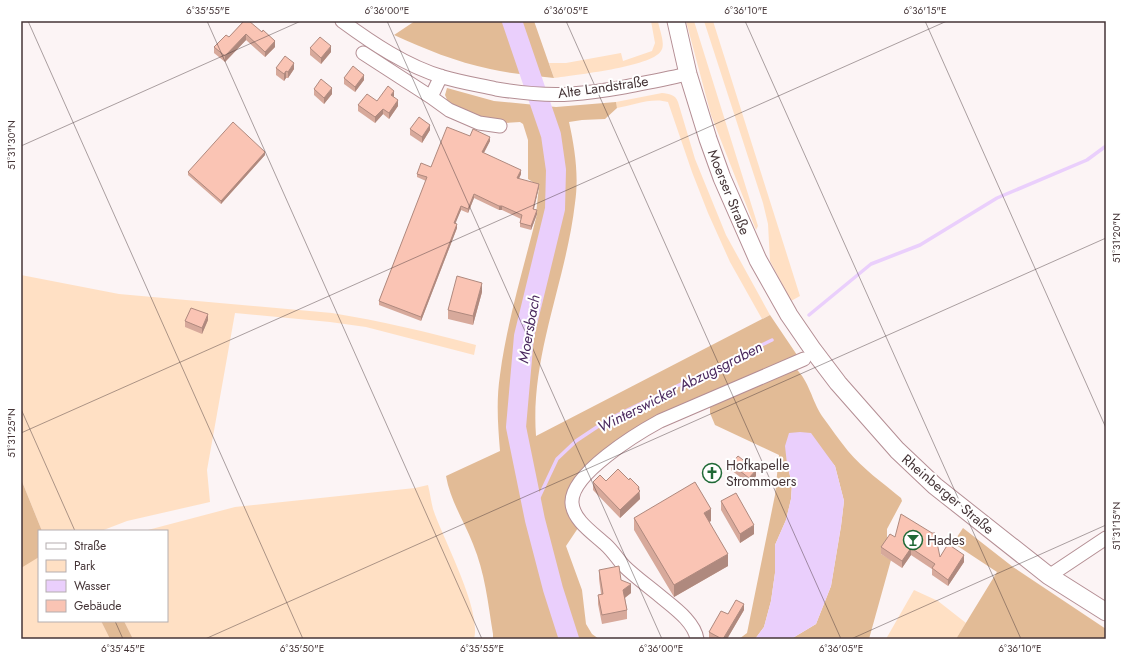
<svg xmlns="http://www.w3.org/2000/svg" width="1127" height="660" viewBox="0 0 1127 660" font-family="Jost,sans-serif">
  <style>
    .green { fill: #ffe0c4 }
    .forest { fill: #e2bb96 }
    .water { fill: #eacffc }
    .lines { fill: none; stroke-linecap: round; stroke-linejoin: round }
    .stream { stroke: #eacffc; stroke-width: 3.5 }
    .river { stroke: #eacffc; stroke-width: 20 }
    .minor-casing { stroke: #b48e94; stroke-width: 15 }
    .major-casing { stroke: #b48e94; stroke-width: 19 }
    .minor { stroke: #fff; stroke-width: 13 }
    .major { stroke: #fff; stroke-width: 17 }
    .wall { fill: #d7a99b }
    .shaded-wall { fill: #af897e }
    .building { fill: #fac4b4; stroke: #af897e }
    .ticks { fill: none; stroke: #453537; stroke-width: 1; stroke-opacity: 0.45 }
    .labels { text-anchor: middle; stroke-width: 4; stroke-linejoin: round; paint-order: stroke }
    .street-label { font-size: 14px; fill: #453537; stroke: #fff }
    .poi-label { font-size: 14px; fill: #453537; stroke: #fff; text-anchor: start }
    .water-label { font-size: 15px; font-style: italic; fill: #4b295f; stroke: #fff }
    .neatline { fill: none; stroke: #453537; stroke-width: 1.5 }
    .ticks-label { font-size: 10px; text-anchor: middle; fill: #453537 }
  </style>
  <rect width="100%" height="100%" fill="#fcf4f5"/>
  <path class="green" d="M651,21H658C659,29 666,44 661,51C651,67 574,75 554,78L549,63H566L621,53L623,61L652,51L655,43Z
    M686,21H694L758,226L756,230L711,115Z
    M704,21H713L800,296L791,301L770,261L768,224L763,203Z
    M662,93C669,94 675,94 678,102L695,159L726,235L770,315L762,319L730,262L708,213L692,172L668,102C653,97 633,105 617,108L616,102Z
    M21,275L119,294L332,313C381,321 428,332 476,345L474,355L366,327L330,322L235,313L207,470L210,502L127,521L101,531H42L21,479Z
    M428,485C430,493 431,501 433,509C443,539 482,610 474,639H133L124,621H167V531H144L235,507L415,488Z
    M39,556V621H101L110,639H21V567Z
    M914,590L938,601L966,623L956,639H886Z"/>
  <path class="forest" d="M415,21H534L554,78C533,75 511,74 490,69C456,62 425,49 394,35Z
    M447,88L494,101L556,107L616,102L617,108L605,119L582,120L569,122C575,149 579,176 575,203C566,282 530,356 536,436L770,315L797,355L792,360L668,415L572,488L580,525L566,546L582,590L586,624L592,634L599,639H493V634C488,603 485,573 473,544C464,521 450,500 446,476L500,451C498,426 496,401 500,375C507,321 524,267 537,214H536L539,186L528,179V140L523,124L520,122L504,123L473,117L448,102L445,95Z
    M795,368C809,380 812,401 822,416C831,428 839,440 848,451C863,469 883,483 901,498L902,501L887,529V538L890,541L881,554L891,560L869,639H791L816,624L831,586L841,526L844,501L835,466L825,454L787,464L792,484L791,499L786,520L775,545V573L771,601L764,627L755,639H739L747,633L775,495L779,455L715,425L710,413V407L714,403Z
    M21,479L42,531H39V557L21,568Z
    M963,528L1013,567L1106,629V639H956L997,572L953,543Z
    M101,621H124L133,639H110Z"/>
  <path class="water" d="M800,432L811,433L835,466L844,501L841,526L831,586L816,624L791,639H755L764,627L771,601L775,573V545L786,520L791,499L792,484L787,464L785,446L789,433Z"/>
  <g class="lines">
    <path class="stream" d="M809,315L871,264L920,245L997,198L1087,160L1106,146
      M533,510L557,459L576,441L609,419L772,340"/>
    <path class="river" d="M512,21L551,135L556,170L555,209L524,336L516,427L535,520L553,589L569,639"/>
    <g class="minor-casing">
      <path id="minor" d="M342,21C372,43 406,66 443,77C460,82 478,85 496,89C521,93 546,96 571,94C611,91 649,82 688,74
        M363,53L431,97
        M441,76L431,97L449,110L479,123L500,126
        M1049,576L1106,538
        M697,639C694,621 673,607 660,596C648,586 634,576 623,565C617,558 612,550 605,544C593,533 573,520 572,503C570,474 638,433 660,421L804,359"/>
    </g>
    <g class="major-casing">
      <path id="major" d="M676,21L688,74L708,139L722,178L758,260L789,315L813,350L838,383L897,450L935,486L1049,576L1106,612"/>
    </g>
    <use href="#minor" class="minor"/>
    <use href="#major" class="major"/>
  </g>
  <path class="wall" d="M244,21L275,47L265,57L246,40L225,62L214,53V47L229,37Z
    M310,48L331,52L321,64L310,55Z
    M276,68L294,69L288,78H286L284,81L276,75Z
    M344,78L364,80L355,92L344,84Z
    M314,89L332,94L324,104L314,95Z
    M394,97L398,106L389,119L383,114L375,123L358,111V105Z
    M410,129L430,130L422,143L410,135Z
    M470,136L490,141L484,153L521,174L519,179L539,187L533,209L537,214L531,230L520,227V223L521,219L502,210H499L474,198L468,213L461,210L455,223L457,228L421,321L379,305V301L426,181L417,177V174L431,167Z
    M265,155L221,204L188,175V172Z
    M482,292L473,325L448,319V310Z
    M208,320L202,334L185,327V321Z
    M731,464L756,476L749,484L731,470Z
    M629,480L639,487L640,499L620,518L593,490V482Z
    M721,501L754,534L740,543L721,510Z
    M634,518L711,521L709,522L728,566L674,597L634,530Z
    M895,537L940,557L964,562L948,586L932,575V569L911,555L902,568L881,554V547Z
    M599,570L621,580L631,593L625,598L627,610V619L602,624L598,604V595L601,594L599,579Z
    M744,610L727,639H711L709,638V632L728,614Z"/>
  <path class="shaded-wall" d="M246,34V40L225,62V56Z
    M275,41V47L265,57V52Z
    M331,46V52L321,64V58Z
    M294,63V69L288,78V72Z
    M286,71V78L284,81V74Z
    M364,75V80L355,92V87Z
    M332,88V94L324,104V98Z
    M394,91V97L391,101V95Z
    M398,100V106L389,119V113Z
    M383,109V114L375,123V117Z
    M430,125V130L422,143V137Z
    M490,137V141L482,156V152Z
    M265,152V155L221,204V201Z
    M521,170V174L517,182V178Z
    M539,184V187L533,213V209Z
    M474,194V198L468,213V209Z
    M461,206V210L454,227V223Z
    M499,206H502V210H499Z
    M537,210V214L531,230V226Z
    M457,224V228L421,321V317Z
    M482,283V292L473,325V316Z
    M208,314V320L202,334V328Z
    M756,470V476L749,484V478Z
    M639,487L640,499L620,518V510Z
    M711,509V521L704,525V513Z
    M754,525V534L740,543V534Z
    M911,548V555L902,568V561Z
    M728,554V566L674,597V585Z
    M964,555V562L948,586V580Z
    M631,584V593L623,599V590Z
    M744,604V610L727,639H723Z"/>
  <path class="building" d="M244,21H249L262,32L263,30L275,41L265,52L246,34L225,56L214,47L226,35L229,37Z
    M320,37L331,46L321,58L310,48Z
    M285,56L294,63L288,72L286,71L284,74L276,68Z
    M353,66L364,75L355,87L344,78Z
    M321,79L332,88L324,98L314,89Z
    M388,86L394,91L391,95L398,100L389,113L383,109L375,117L358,105L367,94L377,101Z
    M419,117L430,125L422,137L410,129Z
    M233,122L265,152L221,201L188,172Z
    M447,127L470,136L473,129L490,137L482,152L521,170L517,178L539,184L533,209L537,210L531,226L520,223L522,215L502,206H499L474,194L468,209L461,206L454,223L457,224L421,317L379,301L427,177L417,174L421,163L431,167Z
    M457,276L482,283L473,316L448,310Z
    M191,308L208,314L202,328L185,321Z
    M738,456L756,470L749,478L731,464Z
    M618,469L629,480L630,478L639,487L638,489L640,491L620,510L593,482L600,475L606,481Z
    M695,482L711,509L704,513L728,554L674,585L634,518Z
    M736,493L754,525L740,534L721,501Z
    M901,514L932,533H935L940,557L948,544L964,555L948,580L932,568L935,564L911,548L902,561L881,547L890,534L895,537Z
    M619,566L621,580L631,584L623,590L627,610L602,615L598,595L603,594L599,570Z
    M736,600L744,604L723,639H722L709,632L721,611L728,614Z"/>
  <path class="ticks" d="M28,21L303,639M207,21L482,639M387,21L662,639M566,21L841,639M745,21L1021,639M925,21L1106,428M1104,21L1106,25M21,146L301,21M21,409L75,531M21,433L947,21M115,621L123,639M205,639L1106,238M851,639L1106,525"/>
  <defs>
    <g id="church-ring" transform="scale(1)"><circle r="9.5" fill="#fff" stroke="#1f6936" stroke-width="1.5"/><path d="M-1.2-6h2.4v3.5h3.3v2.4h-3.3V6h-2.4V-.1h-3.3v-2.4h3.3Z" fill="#1f6936"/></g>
    <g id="bar-ring" transform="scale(1)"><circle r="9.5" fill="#fff" stroke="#1f6936" stroke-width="1.5"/><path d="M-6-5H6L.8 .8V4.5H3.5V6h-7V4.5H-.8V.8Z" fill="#1f6936"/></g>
  </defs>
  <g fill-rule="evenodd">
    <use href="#church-ring" x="712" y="473"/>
    <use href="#bar-ring" x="913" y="540"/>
  </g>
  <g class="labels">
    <g class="street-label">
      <text transform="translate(603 87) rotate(-8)" y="5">Alte Landstraße</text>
      <text transform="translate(729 192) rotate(68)" y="5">Moerser Straße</text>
      <text transform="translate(948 494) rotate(40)" y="5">Rheinberger Straße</text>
    </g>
    <g class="poi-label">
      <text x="726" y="470">Hofkapelle<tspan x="726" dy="16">Strommoers</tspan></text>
      <text x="927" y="545">Hades</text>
    </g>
    <g class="water-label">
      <text transform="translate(529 329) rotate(-80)" y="5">Moersbach</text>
      <text transform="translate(680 387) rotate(-27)" y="5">Winterswicker Abzugsgraben</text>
    </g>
  </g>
  <rect width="1127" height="660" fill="none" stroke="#ffffff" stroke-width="44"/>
  <rect x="38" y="530" width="130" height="92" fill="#ffffff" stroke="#b5aeaf"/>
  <rect x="46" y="543" width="20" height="6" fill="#ffffff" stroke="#b5aeaf"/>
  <text x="74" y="550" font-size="12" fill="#453537">Straße</text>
  <rect x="46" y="560" width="20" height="12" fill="#ffe0c4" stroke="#b5aeaf"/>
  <text x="74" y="570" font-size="12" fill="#453537">Park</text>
  <rect x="46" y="580" width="20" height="12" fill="#eacffc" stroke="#b5aeaf"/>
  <text x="74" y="590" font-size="12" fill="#453537">Wasser</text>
  <rect x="46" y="600" width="20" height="12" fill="#fac4b4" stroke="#b5aeaf"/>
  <text x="74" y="610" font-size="12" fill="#453537">Gebäude</text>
  <rect x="22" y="22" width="1083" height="616" class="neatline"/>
  <g class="ticks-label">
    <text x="208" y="14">6°35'55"E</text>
    <text x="387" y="14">6°36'00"E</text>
    <text x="566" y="14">6°36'05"E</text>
    <text x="746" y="14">6°36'10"E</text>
    <text x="925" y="14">6°36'15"E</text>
    <text transform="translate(11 145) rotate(-90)" y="4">51°31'30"N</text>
    <text transform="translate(1116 238) rotate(-90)" y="4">51°31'20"N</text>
    <text transform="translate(11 433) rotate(-90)" y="4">51°31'25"N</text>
    <text transform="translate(1116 526) rotate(-90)" y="4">51°31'15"N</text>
    <text x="123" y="652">6°35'45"E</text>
    <text x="302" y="652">6°35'50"E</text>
    <text x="482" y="652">6°35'55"E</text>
    <text x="661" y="652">6°36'00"E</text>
    <text x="841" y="652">6°36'05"E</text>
    <text x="1020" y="652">6°36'10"E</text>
  </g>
</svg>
